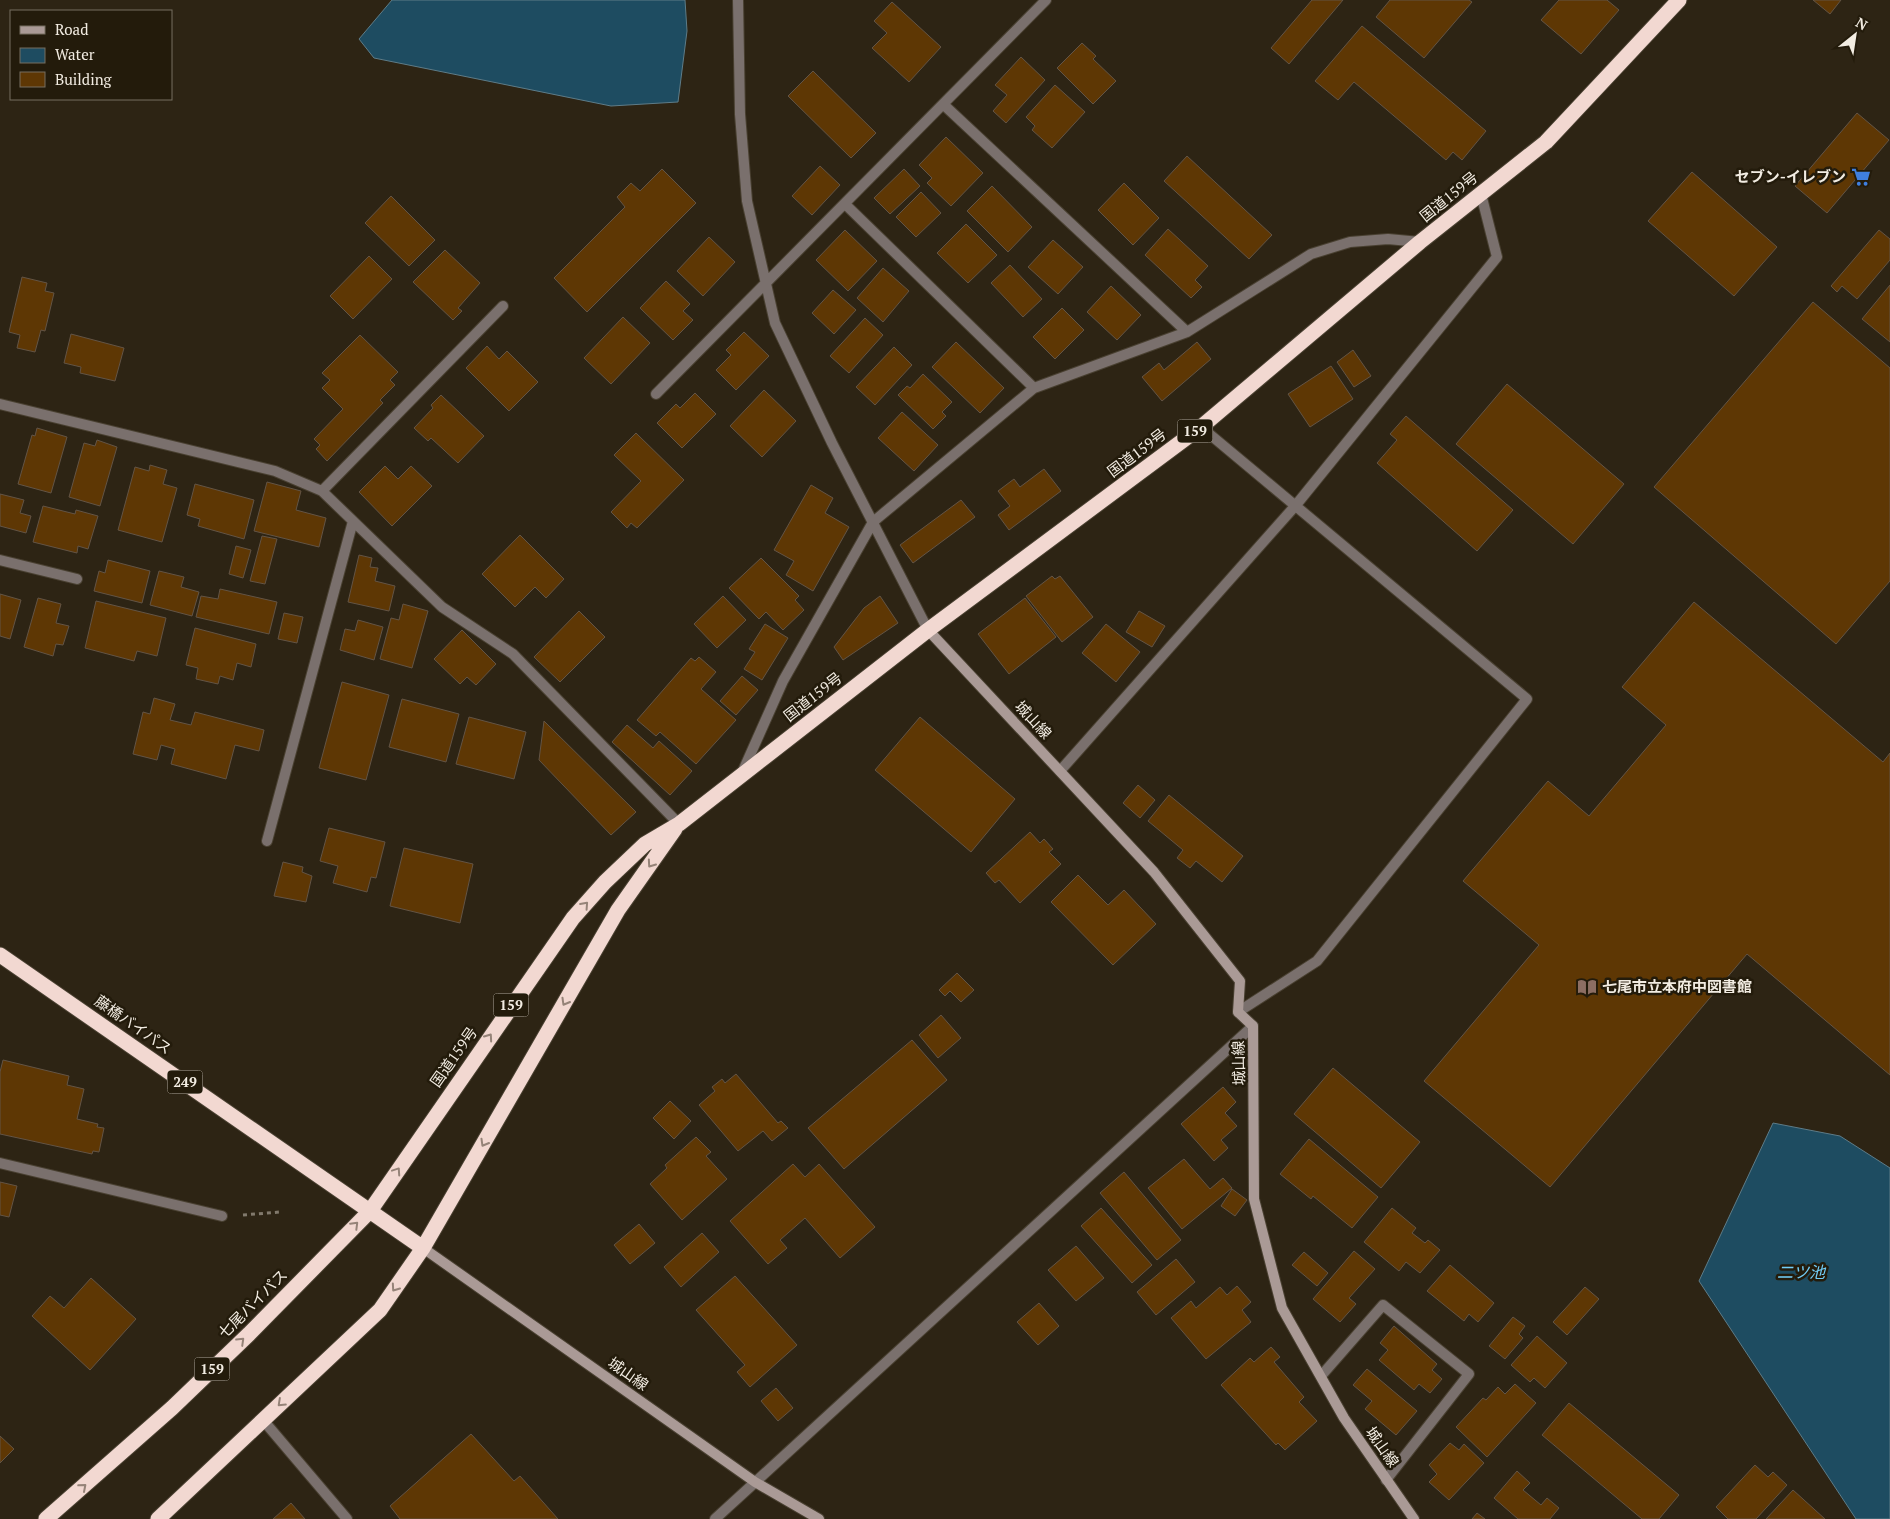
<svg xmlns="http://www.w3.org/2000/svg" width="1890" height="1519" viewBox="0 0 1890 1519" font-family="'PT Serif','Noto Sans JP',serif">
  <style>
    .water { fill: #1e4c61; stroke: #5e7c88 }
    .building { fill: #5e3704; stroke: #635445 }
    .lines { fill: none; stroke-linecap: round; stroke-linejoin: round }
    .street-casing { stroke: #494031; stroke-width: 12 }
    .secondary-casing { stroke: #494031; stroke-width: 12 }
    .highway-casing { stroke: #494031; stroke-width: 17 }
    .path { stroke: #81796c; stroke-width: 3; stroke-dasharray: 4 4; stroke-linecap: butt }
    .street { stroke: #7a706d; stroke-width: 10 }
    .secondary { stroke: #aa9a96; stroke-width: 10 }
    .highway { stroke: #f2d8d1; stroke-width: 15 }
    .oneway { stroke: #958378 }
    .labels { text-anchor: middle; stroke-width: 5; stroke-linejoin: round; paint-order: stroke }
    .shield { fill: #231b0b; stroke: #b4ada2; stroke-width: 1 }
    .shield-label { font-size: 14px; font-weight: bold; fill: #f2ece2 }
    .poi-label { font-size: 15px; font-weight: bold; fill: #f2ece2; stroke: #231b0b; text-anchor: end }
    .street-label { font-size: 15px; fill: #f2ece2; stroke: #231b0b }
    .water-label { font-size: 16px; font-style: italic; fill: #72cdf7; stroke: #231b0b }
  </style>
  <rect width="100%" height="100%" fill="#2d2414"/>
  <path class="water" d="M392,0H685L687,31L678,102L611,106L374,58L359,39Z
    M1773,1123L1840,1136L1890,1168V1519H1856L1699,1281Z"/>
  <path class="building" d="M1312,0H1343L1289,64L1271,48Z
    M1390,0H1469L1472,2L1424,58L1376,17Z
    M1559,0H1607L1619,10L1581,54L1541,20Z
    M1813,0H1841L1830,14Z
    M892,2L941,47L909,82L872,48L887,33L874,21Z
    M1362,26L1486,131L1462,160L1453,152L1446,160L1354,82L1338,100L1315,81Z
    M1082,43L1096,56L1093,59L1116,81L1093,104L1057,68Z
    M1021,57L1045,80L1006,123L993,111L1007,95L995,85Z
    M813,71L876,133L851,158L788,96Z
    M1055,85L1085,112L1052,148L1032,130L1035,126L1026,117Z
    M1857,113L1889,140L1827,213L1795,186Z
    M946,137L983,173L951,206L927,183L932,178L919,165Z
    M1187,156L1272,235L1249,259L1164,181Z
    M820,166L840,185L812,215L792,196Z
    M662,169L696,203L587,312L554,278L625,207L617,197L631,183L640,191Z
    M904,169L920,186L890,214L874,198Z
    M1692,172L1777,247L1734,296L1648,221Z
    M1124,183L1159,218L1133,245L1098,210Z
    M992,186L1032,227L1008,252L967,211Z
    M921,192L941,213L916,237L896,217Z
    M391,196L435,240L409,266L365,223Z
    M966,224L997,255L968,283L937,253Z
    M1168,229L1208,266L1195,280L1202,287L1191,298L1145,255Z
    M845,230L877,261L848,291L816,260Z
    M1879,230L1890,239V260L1857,299L1842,286L1837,292L1831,286Z
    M709,237L735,262L703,296L677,271Z
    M1053,240L1083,267L1058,294L1028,267Z
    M445,250L480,283L458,308L462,311L453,320L413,282Z
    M369,256L392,279L353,319L330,296Z
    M1010,265L1042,299L1023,317L991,283Z
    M883,268L909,291L883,322L857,298Z
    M22,277L47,283L45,291L54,293L45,331L41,330L35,352L17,348L20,335L9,332Z
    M666,281L690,304L683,311L693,320L673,340L640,308Z
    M1890,285V342L1862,319Z
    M1111,286L1141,315L1117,340L1087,312Z
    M833,290L856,310L834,334L812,313Z
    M1813,302L1890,368V581L1836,644L1654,487Z
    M1062,308L1084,330L1055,359L1033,337Z
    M623,317L650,343L611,384L584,358Z
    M865,318L883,335L849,373L830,356Z
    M744,332L769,356L736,390L716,370L731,355L726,350Z
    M71,334L124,348L115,381L80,373L81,367L64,363Z
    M360,335L398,372L390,380L395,385L380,400L383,403L327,461L316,449L320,445L314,439L343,409L322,388L330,380L322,373Z
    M956,342L1004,388L980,413L932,367Z
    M1197,342L1211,359L1162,401L1142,377L1159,363L1164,370Z
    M487,346L499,359L507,351L538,382L509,411L466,368Z
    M894,347L912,365L875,405L856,387Z
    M1353,350L1371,376L1354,387L1337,362Z
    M1331,366L1353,399L1310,427L1288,394Z
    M923,374L952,402L942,412L946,416L933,429L898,395L907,386L910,388Z
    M1507,384L1624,484L1573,544L1456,444Z
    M764,390L796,421L762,457L730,426Z
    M695,393L716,414L682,448L657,423L676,404L680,408Z
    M441,395L484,436L458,463L431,438L428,441L414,428L433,408L431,405Z
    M902,412L938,445L914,471L878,438Z
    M1406,416L1513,510L1477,551L1377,463L1397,440L1390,434Z
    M37,428L67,437L51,493L18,484L32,435L35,436Z
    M636,433L684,480L637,528L631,523L627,528L611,512L641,481L614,455Z
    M97,440L117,447L100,506L69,497L84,443L95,446Z
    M150,465L167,470L163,484L177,488L162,542L118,530L135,467L149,471Z
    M385,466L398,479L411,466L432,486L392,526L359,492Z
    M1044,469L1061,491L1009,530L998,515L1010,506L998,491L1014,479L1020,487Z
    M267,482L301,491L296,510L326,518L319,547L254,531Z
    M195,484L254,500L244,539L198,526L200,519L187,515Z
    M811,485L833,498L825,513L849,527L813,591L786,575L794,561L774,550Z
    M0,494L24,500L20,513L31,516L26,533L0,526Z
    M961,500L975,517L913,563L900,545Z
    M43,506L75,514L76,510L98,516L88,549L78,546L77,553L33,542Z
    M520,535L564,579L546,598L535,587L515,607L482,574Z
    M262,536L277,539L265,584L250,581Z
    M236,546L251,550L243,578L229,574Z
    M359,555L372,558L370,567L378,568L375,581L395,586L389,611L348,602Z
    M761,558L799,596L795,600L804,610L783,630L766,612L759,619L729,588Z
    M108,560L150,571L142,603L94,591L99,571L105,573Z
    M159,571L184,577L181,587L199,592L192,616L150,605Z
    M1052,576L1055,579L1060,576L1093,617L1062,642L1026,596Z
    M220,589L277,602L269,634L196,617L201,596L218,599Z
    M0,594L21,600L10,639L0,636Z
    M723,596L746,620L717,648L694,624Z
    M880,596L898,623L843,660L834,647L864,608Z
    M38,598L61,604L56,623L69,626L63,645L56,644L53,656L24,647Z
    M1025,598L1056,637L1009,674L978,634Z
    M96,601L166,618L157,656L137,651L134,661L85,648Z
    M1694,602L1883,762L1890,753V1075L1747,954L1550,1187L1424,1081L1539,945L1463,881L1548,781L1589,816L1666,725L1622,687Z
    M403,604L428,611L412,668L380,659L391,618L399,620Z
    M579,611L605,637L560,682L534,657Z
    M1139,611L1165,626L1152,647L1126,632Z
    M284,613L303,617L297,643L278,639Z
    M358,620L383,627L374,660L340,650L345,629L355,631Z
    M765,624L788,638L762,680L744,669L755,652L749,649Z
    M1106,624L1140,652L1116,682L1082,653Z
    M195,628L256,644L251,667L237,663L233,680L220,676L218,684L196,679L198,668L186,665Z
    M462,630L496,664L476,685L467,677L460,684L434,659Z
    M699,657L716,672L701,689L736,720L696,764L660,732L656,736L637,720L691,658L695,661Z
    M742,676L758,690L736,715L720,701Z
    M342,682L389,695L366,780L319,768Z
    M154,698L175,704L170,720L191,725L195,712L264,730L259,751L235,745L226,779L171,764L175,749L161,745L157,760L133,754L143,712L150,714Z
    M402,699L459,714L446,762L389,747Z
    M469,717L526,732L514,779L456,764Z
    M920,717L1015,799L971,852L875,770Z
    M544,721L636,812L611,835L539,760Z
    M627,725L653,748L659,741L692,771L670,795L612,742Z
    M1138,785L1155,800L1140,818L1123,803Z
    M1169,795L1243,856L1222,882L1196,861L1190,868L1177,858L1183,850L1148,821Z
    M329,828L385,842L376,878L371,877L367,892L333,883L338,866L320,861Z
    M1030,832L1040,843L1044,839L1053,849L1049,852L1061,864L1020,903L999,880L995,883L986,873Z
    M404,848L473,864L460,923L390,906Z
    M283,862L303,867L302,872L312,876L306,902L274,896Z
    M1078,875L1108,905L1124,890L1156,924L1113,965L1051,902Z
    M957,973L974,990L961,1002L950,991L945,996L939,990Z
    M941,1015L961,1038L938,1058L919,1035Z
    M912,1040L947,1080L844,1169L808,1128Z
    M3,1060L69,1076L67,1085L84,1089L77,1119L98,1124L97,1127L104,1128L99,1152L93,1151L92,1154L0,1134V1072Z
    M1333,1068L1420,1142L1381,1188L1294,1114Z
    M736,1074L778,1123L781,1121L788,1128L772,1141L763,1131L738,1151L699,1105L715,1091L712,1087L722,1079L725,1083Z
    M1223,1087L1236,1102L1225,1113L1237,1126L1221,1140L1228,1148L1214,1161L1181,1124Z
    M670,1101L691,1121L674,1139L653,1118Z
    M696,1137L711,1152L706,1156L727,1179L682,1220L650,1184L667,1168L665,1165Z
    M1309,1139L1378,1197L1352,1228L1313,1196L1311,1199L1280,1174Z
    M1184,1159L1210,1189L1223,1178L1232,1188L1182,1229L1148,1188Z
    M793,1164L805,1177L819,1164L875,1227L840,1258L805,1218L780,1240L787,1248L768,1264L730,1221Z
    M1124,1172L1181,1240L1157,1260L1100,1193Z
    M0,1182L17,1186L9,1217L0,1215Z
    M1232,1189L1247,1200L1235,1216L1221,1206Z
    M1101,1208L1152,1265L1132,1283L1081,1226Z
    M1392,1208L1416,1228L1412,1233L1425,1243L1428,1240L1440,1250L1420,1273L1406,1262L1399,1271L1364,1242Z
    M639,1224L655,1243L630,1264L614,1245Z
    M702,1233L719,1252L681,1287L664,1267Z
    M1076,1246L1104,1278L1076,1301L1048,1270Z
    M1354,1251L1375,1269L1349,1298L1356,1304L1340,1322L1313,1299Z
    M1304,1252L1328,1273L1317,1286L1292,1265Z
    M1176,1259L1195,1282L1156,1315L1137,1292Z
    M1450,1265L1494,1303L1478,1322L1469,1314L1464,1321L1427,1291Z
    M735,1276L797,1345L750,1387L737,1372L745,1365L696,1310Z
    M91,1278L136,1319L90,1370L32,1316L50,1296L64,1308Z
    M1237,1286L1251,1302L1242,1310L1251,1322L1206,1359L1171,1318L1191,1301L1196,1308L1220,1287L1227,1295Z
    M1585,1287L1599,1299L1567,1335L1553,1322Z
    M1039,1303L1059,1326L1038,1345L1017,1322Z
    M1513,1317L1525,1326L1519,1334L1523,1338L1505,1359L1489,1346Z
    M1394,1326L1437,1364L1432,1370L1442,1379L1430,1393L1419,1384L1414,1390L1379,1360L1388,1350L1380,1343Z
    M1537,1336L1567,1363L1545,1388L1534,1378L1530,1382L1511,1365Z
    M1271,1347L1280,1357L1274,1362L1304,1397L1299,1402L1317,1421L1285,1450L1278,1443L1276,1445L1221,1385L1250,1358L1254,1362Z
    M1367,1369L1417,1411L1396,1435L1365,1409L1372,1401L1353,1385Z
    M1515,1384L1536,1403L1487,1457L1456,1427L1483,1398L1486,1400L1498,1387L1505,1394Z
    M776,1388L793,1408L778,1421L761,1401Z
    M1569,1403L1679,1495L1659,1519H1642L1542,1435Z
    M471,1434L514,1481L520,1476L558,1519H400L390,1506Z
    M0,1436L14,1449L0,1463Z
    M1450,1443L1459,1450L1464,1444L1484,1463L1449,1500L1429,1482L1437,1474L1429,1465Z
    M1755,1465L1768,1477L1773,1472L1787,1485L1756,1519H1728L1716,1507Z
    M1517,1471L1530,1483L1523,1490L1541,1505L1547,1498L1559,1508L1550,1519H1518L1494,1498Z
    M1793,1490L1825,1519H1766Z
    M291,1503L305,1519H273Z
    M1477,1513L1485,1519H1472Z"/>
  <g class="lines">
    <g class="street-casing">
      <path id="street" d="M738,0L740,114L747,201L775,323L832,443L928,630
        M944,105L1187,332
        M845,204L1034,388
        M656,394L1046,0
        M0,404L275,471L322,491L442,607L513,654L679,824
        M1201,427L1527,699L1317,961L1238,1012
        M322,491L503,306
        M0,560L77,579
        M1060,771L1296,505L1497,257L1481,194
        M742,773L783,681L873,522L1034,388L1187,332L1311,254L1350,242L1388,239L1420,242
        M267,841L353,521
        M0,1163L222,1216
        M1321,1376L1383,1305L1469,1374L1386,1480
        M263,1420L347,1519
        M715,1519L1253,1026"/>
    </g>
    <g class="secondary-casing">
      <path id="secondary" d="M928,630L1154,872L1240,981L1238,1012L1253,1026L1254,1199L1282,1308L1344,1418L1414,1519
        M423,1248L755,1482L819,1519"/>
    </g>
    <g class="highway-casing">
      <path id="highway" d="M0,955L423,1248
        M46,1519L172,1408L249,1334L370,1211L573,918L605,882L645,844L679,824L928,630L1201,427L1420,242L1546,142L1679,0
        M158,1519L380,1310L423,1248L618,910L675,829"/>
    </g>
    <path class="path" d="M243,1215L280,1212"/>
    <use href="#street" class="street"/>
    <use href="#secondary" class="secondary"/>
    <use href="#highway" class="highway"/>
  </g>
  <defs><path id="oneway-chevron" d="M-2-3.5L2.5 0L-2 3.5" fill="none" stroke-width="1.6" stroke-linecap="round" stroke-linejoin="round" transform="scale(1.25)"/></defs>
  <g class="oneway">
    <use href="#oneway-chevron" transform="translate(651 864) rotate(125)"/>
    <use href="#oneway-chevron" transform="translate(585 905) rotate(-48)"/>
    <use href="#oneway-chevron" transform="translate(565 1002) rotate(120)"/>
    <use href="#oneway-chevron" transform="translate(489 1037) rotate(-55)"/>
    <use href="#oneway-chevron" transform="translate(484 1143) rotate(120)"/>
    <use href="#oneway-chevron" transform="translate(397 1171) rotate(-56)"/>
    <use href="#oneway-chevron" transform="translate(355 1225) rotate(-45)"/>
    <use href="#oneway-chevron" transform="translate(395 1288) rotate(125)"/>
    <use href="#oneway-chevron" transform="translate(241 1341) rotate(-44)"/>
    <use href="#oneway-chevron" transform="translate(281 1403) rotate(137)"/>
    <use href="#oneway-chevron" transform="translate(83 1487) rotate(-41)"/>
  </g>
  <defs>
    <g id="supermarket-bare" transform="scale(1.5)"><path d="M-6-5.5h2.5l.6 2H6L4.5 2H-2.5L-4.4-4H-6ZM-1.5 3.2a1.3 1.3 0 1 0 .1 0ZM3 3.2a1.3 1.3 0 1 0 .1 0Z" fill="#3f7fe0" stroke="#231b0b" stroke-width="2.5" paint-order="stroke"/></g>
    <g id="library-bare" transform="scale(1.5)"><path d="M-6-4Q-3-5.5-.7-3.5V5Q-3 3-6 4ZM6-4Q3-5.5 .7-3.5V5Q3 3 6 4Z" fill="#8d6e63" stroke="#231b0b" stroke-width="2.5" paint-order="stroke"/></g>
  </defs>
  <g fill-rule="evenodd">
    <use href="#supermarket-bare" x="1861" y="177"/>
    <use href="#library-bare" x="1587" y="987"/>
  </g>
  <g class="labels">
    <g class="shield">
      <rect x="1177.5" y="419.5" width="35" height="23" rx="4"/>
      <rect x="493.5" y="993.5" width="35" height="23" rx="4"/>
      <rect x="167.5" y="1070.5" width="35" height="23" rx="4"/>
      <rect x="194.5" y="1357.5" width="35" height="23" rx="4"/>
    </g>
    <g class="shield-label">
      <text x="1195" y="436">159</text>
      <text x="511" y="1010">159</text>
      <text x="185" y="1087">249</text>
      <text x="212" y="1374">159</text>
    </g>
    <g class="poi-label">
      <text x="1846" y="182">セブン-イレブン</text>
      <text x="1602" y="992" text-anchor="start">七尾市立本府中図書館</text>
    </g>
    <g class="street-label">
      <text transform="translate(1449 197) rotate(-39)" y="5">国道159号</text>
      <text transform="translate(1137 453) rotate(-37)" y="5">国道159号</text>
      <text transform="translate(813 697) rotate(-38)" y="5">国道159号</text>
      <text transform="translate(1033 720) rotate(47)" y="5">城山線</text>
      <text transform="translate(133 1025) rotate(35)" y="5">藤橋バイパス</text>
      <text transform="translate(454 1057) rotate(-55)" y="5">国道159号</text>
      <text transform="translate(1239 1063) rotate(-91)" y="5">城山線</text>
      <text transform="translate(253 1304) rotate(-45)" y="5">七尾バイパス</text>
      <text transform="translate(628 1374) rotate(35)" y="5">城山線</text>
      <text transform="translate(1382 1447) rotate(55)" y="5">城山線</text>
    </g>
    <g class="water-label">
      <text x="1801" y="1278">二ツ池</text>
    </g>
  </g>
  <rect x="10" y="10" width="162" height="90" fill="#231b0b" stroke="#766f61"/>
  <rect x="20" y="26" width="25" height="8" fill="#aa9a96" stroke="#766f61"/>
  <text x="55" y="35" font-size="15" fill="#f2ece2">Road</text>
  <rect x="20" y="48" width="25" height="15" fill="#1e4c61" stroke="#766f61"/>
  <text x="55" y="60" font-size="15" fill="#f2ece2">Water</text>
  <rect x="20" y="72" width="25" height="15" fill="#5e3704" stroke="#766f61"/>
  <text x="55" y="85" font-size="15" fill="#f2ece2">Building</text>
  <g transform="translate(1855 35) rotate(30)" stroke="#231b0b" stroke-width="4" paint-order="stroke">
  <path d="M0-4L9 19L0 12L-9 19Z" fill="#f2ece2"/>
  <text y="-8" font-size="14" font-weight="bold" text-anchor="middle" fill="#f2ece2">N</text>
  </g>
</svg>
